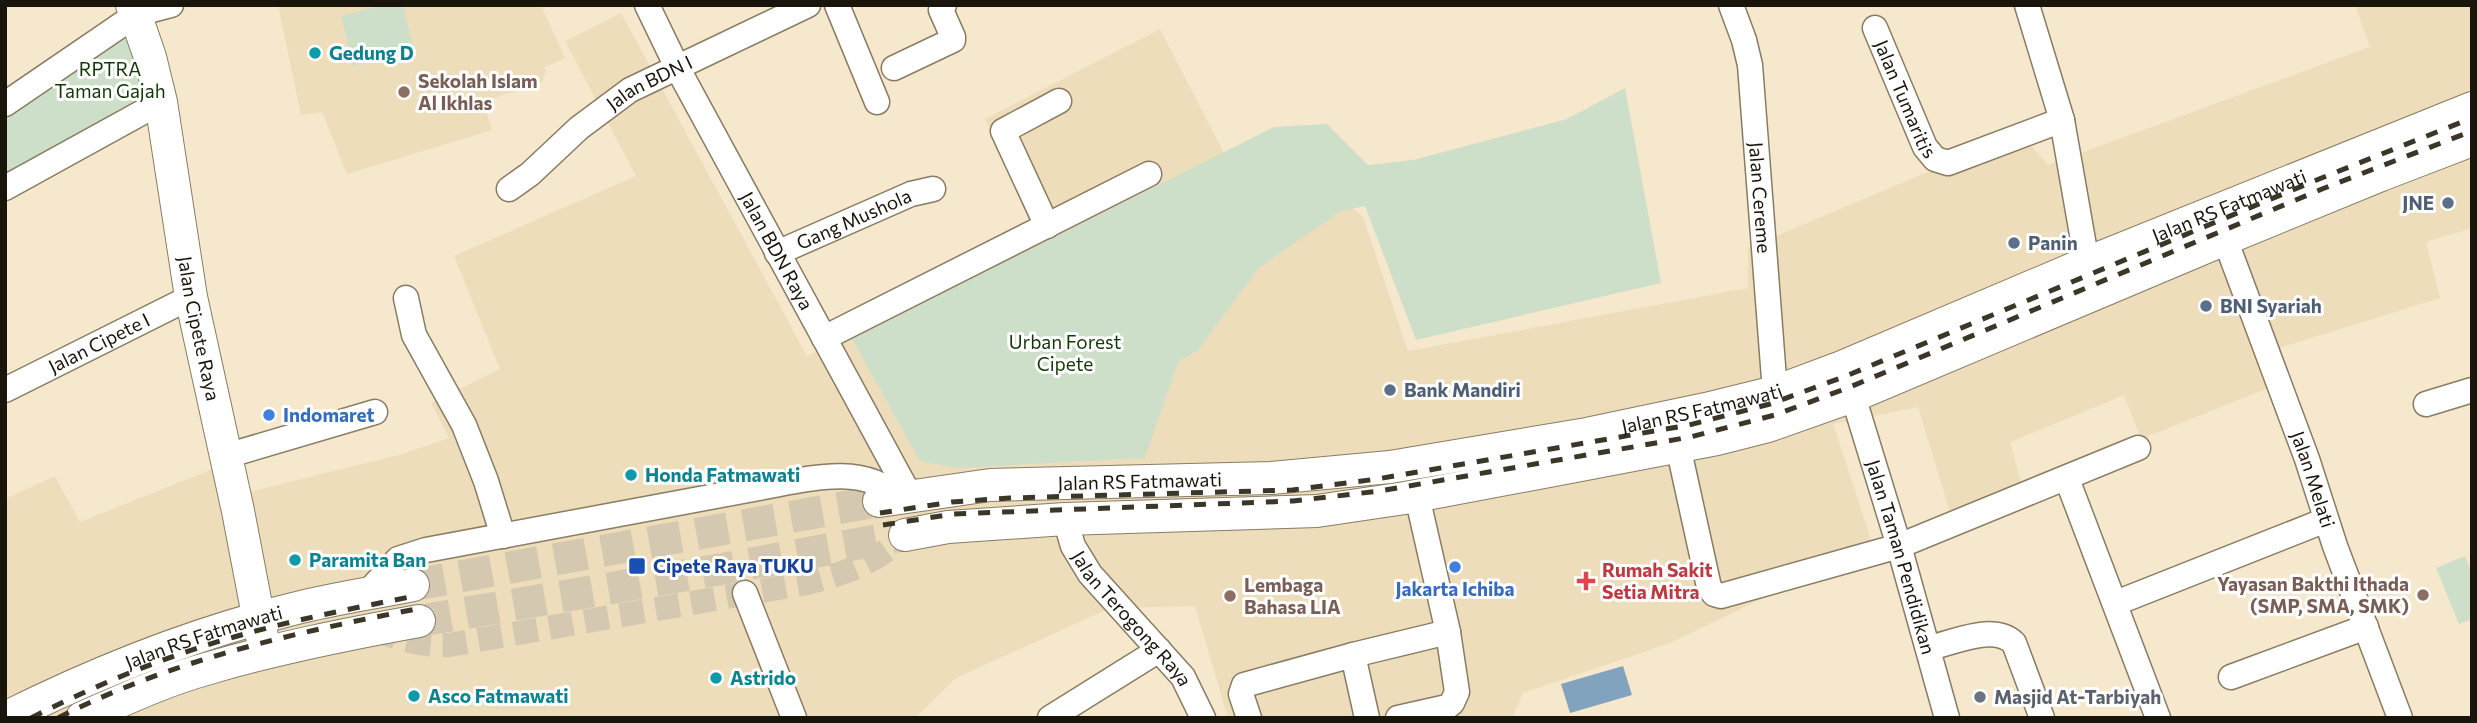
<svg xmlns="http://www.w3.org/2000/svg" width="2477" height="723" viewBox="0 0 2477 723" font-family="Commissioner,sans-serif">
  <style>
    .built { fill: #eeddba }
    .green { fill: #cedfc9 }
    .water { fill: #81a3be }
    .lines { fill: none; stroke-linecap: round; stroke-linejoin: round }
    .minor-tunnel { stroke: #d5c8b0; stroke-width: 24; stroke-dasharray: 24 12; stroke-linecap: butt }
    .major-tunnel { stroke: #d5c8b0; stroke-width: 32; stroke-dasharray: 32 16; stroke-linecap: butt }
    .minor-casing { stroke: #887c63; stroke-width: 27 }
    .major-casing { stroke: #887c63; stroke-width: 34 }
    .minor { stroke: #fff; stroke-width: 24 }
    .major { stroke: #fff; stroke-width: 32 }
    .rail { stroke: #3c3629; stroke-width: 5; stroke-dasharray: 12 12; stroke-linecap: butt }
    .culture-dot { fill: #0f9aa8; stroke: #fff; stroke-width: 2.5 }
    .education-dot { fill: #8d6e63; stroke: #fff; stroke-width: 2.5 }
    .service-dot { fill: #5c6f8a; stroke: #fff; stroke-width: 2.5 }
    .shop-dot { fill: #3f7fe0; stroke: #fff; stroke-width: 2.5 }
    .transit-dot { fill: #1a4fb4; stroke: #fff; stroke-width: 2.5 }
    .health-dot { fill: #e0444e; stroke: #fff; stroke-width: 2.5 }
    .worship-dot { fill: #6b7280; stroke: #fff; stroke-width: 2.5 }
    .labels { text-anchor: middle; stroke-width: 6; stroke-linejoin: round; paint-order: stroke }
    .culture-label { font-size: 19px; font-weight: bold; fill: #0d838f; stroke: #fff; text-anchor: start }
    .park-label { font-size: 19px; fill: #123707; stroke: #fff }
    .education-label { font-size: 19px; font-weight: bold; fill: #785e54; stroke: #fff; text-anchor: start }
    .street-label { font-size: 19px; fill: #1a150b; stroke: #fff }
    .service-label { font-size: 19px; font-weight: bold; fill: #4e5e75; stroke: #fff; text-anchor: start }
    .shop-label { font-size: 19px; font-weight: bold; fill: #366cbe; stroke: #fff; text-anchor: start }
    .transit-label { font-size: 19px; font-weight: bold; fill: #164399; stroke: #fff; text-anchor: start }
    .health-label { font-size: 19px; font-weight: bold; fill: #be3a42; stroke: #fff; text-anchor: start }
    .worship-label { font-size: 19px; font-weight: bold; fill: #5b616d; stroke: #fff; text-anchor: start }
  </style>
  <rect width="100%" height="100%" fill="#f6e8cd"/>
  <path class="built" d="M278,5H541L565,58L545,67L546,72L542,82L483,102L492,130L347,174L322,112L301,115Z
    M2355,5H2472V228L2426,242L2440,298L2263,353L2278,384L2141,439L2124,395L2010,442L2025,497L1953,522L1918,407L1833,424L1873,545L1670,643L1523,693L1512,718H1228L1195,606L1110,608L956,678L915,718H5V499L55,476L80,522L218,467L225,498L402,454L449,438L431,403L500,369L454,256L636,176L565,41L621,13L807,356L1044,237L985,119L1160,29L1243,190L1324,183L1363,217L1408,351L1748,288V248L2020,133L2048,165L2370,47Z"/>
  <path class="green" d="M383,5H403L414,50L353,66L341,16Z
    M132,19L154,98L5,180V107Z
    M1625,88L1661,283L1416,340L1365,206L1341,211L1259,268L1197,351L1178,362L1145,458L957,468L920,461L852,339L1274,127L1327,124L1368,165L1413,160L1567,119Z
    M2465,556L2472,573V619L2459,624L2436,568Z"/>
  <path class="water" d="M1623,666L1632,695L1570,713L1561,684Z"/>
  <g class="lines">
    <path class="minor-tunnel" d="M373,629C399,639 421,646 449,645L807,583C845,574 877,562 905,535"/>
    <path class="major-tunnel" d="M413,585L879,501
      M419,621L733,567L905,535"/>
    <g class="minor-casing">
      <g id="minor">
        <path id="s1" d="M647,5L678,69L910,496"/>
        <path d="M837,5L877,102"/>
        <path id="s2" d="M1731,5L1744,40L1750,65L1775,392"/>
        <path d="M2027,5L2062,120L2087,263"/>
        <path id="s3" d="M1875,28L1925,147L1935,159L1948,163L2062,120"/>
        <path d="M894,68L953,40V37L941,10L944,5"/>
        <path d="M5,104L137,14L171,5"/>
        <path d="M5,188L161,102"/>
        <path id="s4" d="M509,189L530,174L579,128L630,90L808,5"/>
        <path d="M1047,226L1003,131L1059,101"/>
        <path id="s5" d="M2225,239L2307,459L2335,546L2400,718"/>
        <path id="s6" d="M777,253L911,194L933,189"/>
        <path d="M406,298L414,335L464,425L486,481L503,536"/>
        <path d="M824,338L1149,174"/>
        <path id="s7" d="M5,390L191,297"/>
        <path id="s8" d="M1853,396L1899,546L1947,718"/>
        <path d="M2426,404L2472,390"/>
        <path d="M1678,446L1709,587L1714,594L1721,596L1899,546L2138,448"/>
        <path d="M226,456L375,412"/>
        <path d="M2067,479L2158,718"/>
        <path id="s9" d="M1065,519L1073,546L1090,574L1183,677L1203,718"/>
        <path d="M745,593L794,718"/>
        <path d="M366,594L398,559L426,550L764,487C807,479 865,463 898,498"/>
        <path d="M2116,603L2326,520"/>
        <path d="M1928,648C1954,643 1993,623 2014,643L2042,718"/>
        <path d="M1353,655L1367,718"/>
        <path d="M2231,677L2366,627"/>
        <path d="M1050,718L1159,650"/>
        <path d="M1249,718L1241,694L1244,685L1353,655L1448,632"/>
        <path d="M1398,718L1447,707L1452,703L1457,692L1448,632L1417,496"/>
      </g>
    </g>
    <g class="major-casing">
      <g id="major">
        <path id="s10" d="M132,5L150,57L161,102L191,297L238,511L265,652"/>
        <path id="s11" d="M879,501L990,485L1271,478L1390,467L1587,434L1706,409L1775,392L1842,367L2087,263L2472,108"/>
        <path d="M905,535L948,527L1065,519L1317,511L1405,498L1570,467L1717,439L1768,426L1853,396L2225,239L2381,175L2472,140"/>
        <path id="s12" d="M5,718C99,671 191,634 293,609C332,599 373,593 413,585"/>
        <path d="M82,718C123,700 163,681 206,669C276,648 347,634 419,621"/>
      </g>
    </g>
    <use href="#minor" class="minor"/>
    <use href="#major" class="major"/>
    <path class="rail" d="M880,513L952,502L1010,498L1292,490L1377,479L1689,425L1770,404L1846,376L2319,179L2472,118
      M883,525L953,514L1293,501L1380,491L1690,437L1775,415L1850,387L2322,189L2472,131
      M31,718C96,685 163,657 234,637C293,620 354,608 415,596
      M58,718C171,660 293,633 416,609"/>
  </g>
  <g class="culture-dot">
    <circle cx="315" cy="53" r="7"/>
    <circle cx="631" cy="475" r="7"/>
    <circle cx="295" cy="560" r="7"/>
    <circle cx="716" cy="678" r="7"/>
    <circle cx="414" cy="696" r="7"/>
  </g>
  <g class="education-dot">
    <circle cx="404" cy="92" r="7"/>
    <circle cx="2423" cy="595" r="7"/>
    <circle cx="1230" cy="596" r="7"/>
  </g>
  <g class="service-dot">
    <circle cx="2448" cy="203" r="7"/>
    <circle cx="2014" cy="243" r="7"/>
    <circle cx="2206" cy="306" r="7"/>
    <circle cx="1390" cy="390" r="7"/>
  </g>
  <g class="shop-dot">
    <circle cx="269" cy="415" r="7"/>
    <circle cx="1455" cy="567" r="7"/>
  </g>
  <rect class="transit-dot" x="628" y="557" width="18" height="18" rx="3.5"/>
  <path class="health-dot" d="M1582.5 570.5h7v7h7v7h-7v7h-7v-7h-7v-7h7z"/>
  <circle class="worship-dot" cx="1980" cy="697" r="7"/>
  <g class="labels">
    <g class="culture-label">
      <text x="329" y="60">Gedung D</text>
      <text x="645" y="482">Honda Fatmawati</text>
      <text x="309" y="567">Paramita Ban</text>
      <text x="730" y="685">Astrido</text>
      <text x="428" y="703">Asco Fatmawati</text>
    </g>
    <g class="park-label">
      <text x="110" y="76">RPTRA<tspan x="110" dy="22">Taman Gajah</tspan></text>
      <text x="1065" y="349">Urban Forest<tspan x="1065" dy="22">Cipete</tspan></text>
    </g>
    <g class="education-label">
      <text x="418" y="88">Sekolah Islam<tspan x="418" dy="22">Al Ikhlas</tspan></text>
      <text x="2409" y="591" text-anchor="end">Yayasan Bakthi Ithada<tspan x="2409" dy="22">(SMP, SMA, SMK)</tspan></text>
      <text x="1244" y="592">Lembaga<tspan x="1244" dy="22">Bahasa LIA</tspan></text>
    </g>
    <g class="street-label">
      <text dy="7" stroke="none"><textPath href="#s4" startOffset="177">Jalan BDN I</textPath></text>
      <text dy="7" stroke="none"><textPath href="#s3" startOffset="77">Jalan Tumaritis</textPath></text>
      <text dy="7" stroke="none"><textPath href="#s2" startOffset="196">Jalan Cereme</textPath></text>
      <text dy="7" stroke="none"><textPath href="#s11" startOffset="1396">Jalan RS Fatmawati</textPath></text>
      <text dy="7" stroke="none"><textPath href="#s6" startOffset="84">Gang Mushola</textPath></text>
      <text dy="7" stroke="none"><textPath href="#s1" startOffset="278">Jalan BDN Raya</textPath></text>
      <text dy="7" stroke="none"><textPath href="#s10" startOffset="331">Jalan Cipete Raya</textPath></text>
      <text dy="7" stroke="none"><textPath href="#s7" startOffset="105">Jalan Cipete I</textPath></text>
      <text dy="7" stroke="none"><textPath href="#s11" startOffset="830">Jalan RS Fatmawati</textPath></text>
      <text dy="7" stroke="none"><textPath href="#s5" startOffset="256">Jalan Melati</textPath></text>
      <text dy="7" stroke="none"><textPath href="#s11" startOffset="262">Jalan RS Fatmawati</textPath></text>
      <text dy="7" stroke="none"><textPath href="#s8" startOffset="168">Jalan Taman Pendidikan</textPath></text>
      <text dy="7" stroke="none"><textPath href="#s9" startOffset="122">Jalan Terogong Raya</textPath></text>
      <text dy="7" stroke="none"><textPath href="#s12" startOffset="215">Jalan RS Fatmawati</textPath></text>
    </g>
    <g class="service-label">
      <text x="2434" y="210" text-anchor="end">JNE</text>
      <text x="2028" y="250">Panin</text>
      <text x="2220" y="313">BNI Syariah</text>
      <text x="1404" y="397">Bank Mandiri</text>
    </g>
    <g class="shop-label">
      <text x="283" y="422">Indomaret</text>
      <text x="1455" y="596" text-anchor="middle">Jakarta Ichiba</text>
    </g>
    <g class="transit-label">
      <text x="653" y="573">Cipete Raya TUKU</text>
    </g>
    <g class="health-label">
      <text x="1602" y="577">Rumah Sakit<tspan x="1602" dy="22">Setia Mitra</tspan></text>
    </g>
    <g class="worship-label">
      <text x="1994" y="704">Masjid At-Tarbiyah</text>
    </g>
  </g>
  <rect width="2477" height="723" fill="none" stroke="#1a150b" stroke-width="14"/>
</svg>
